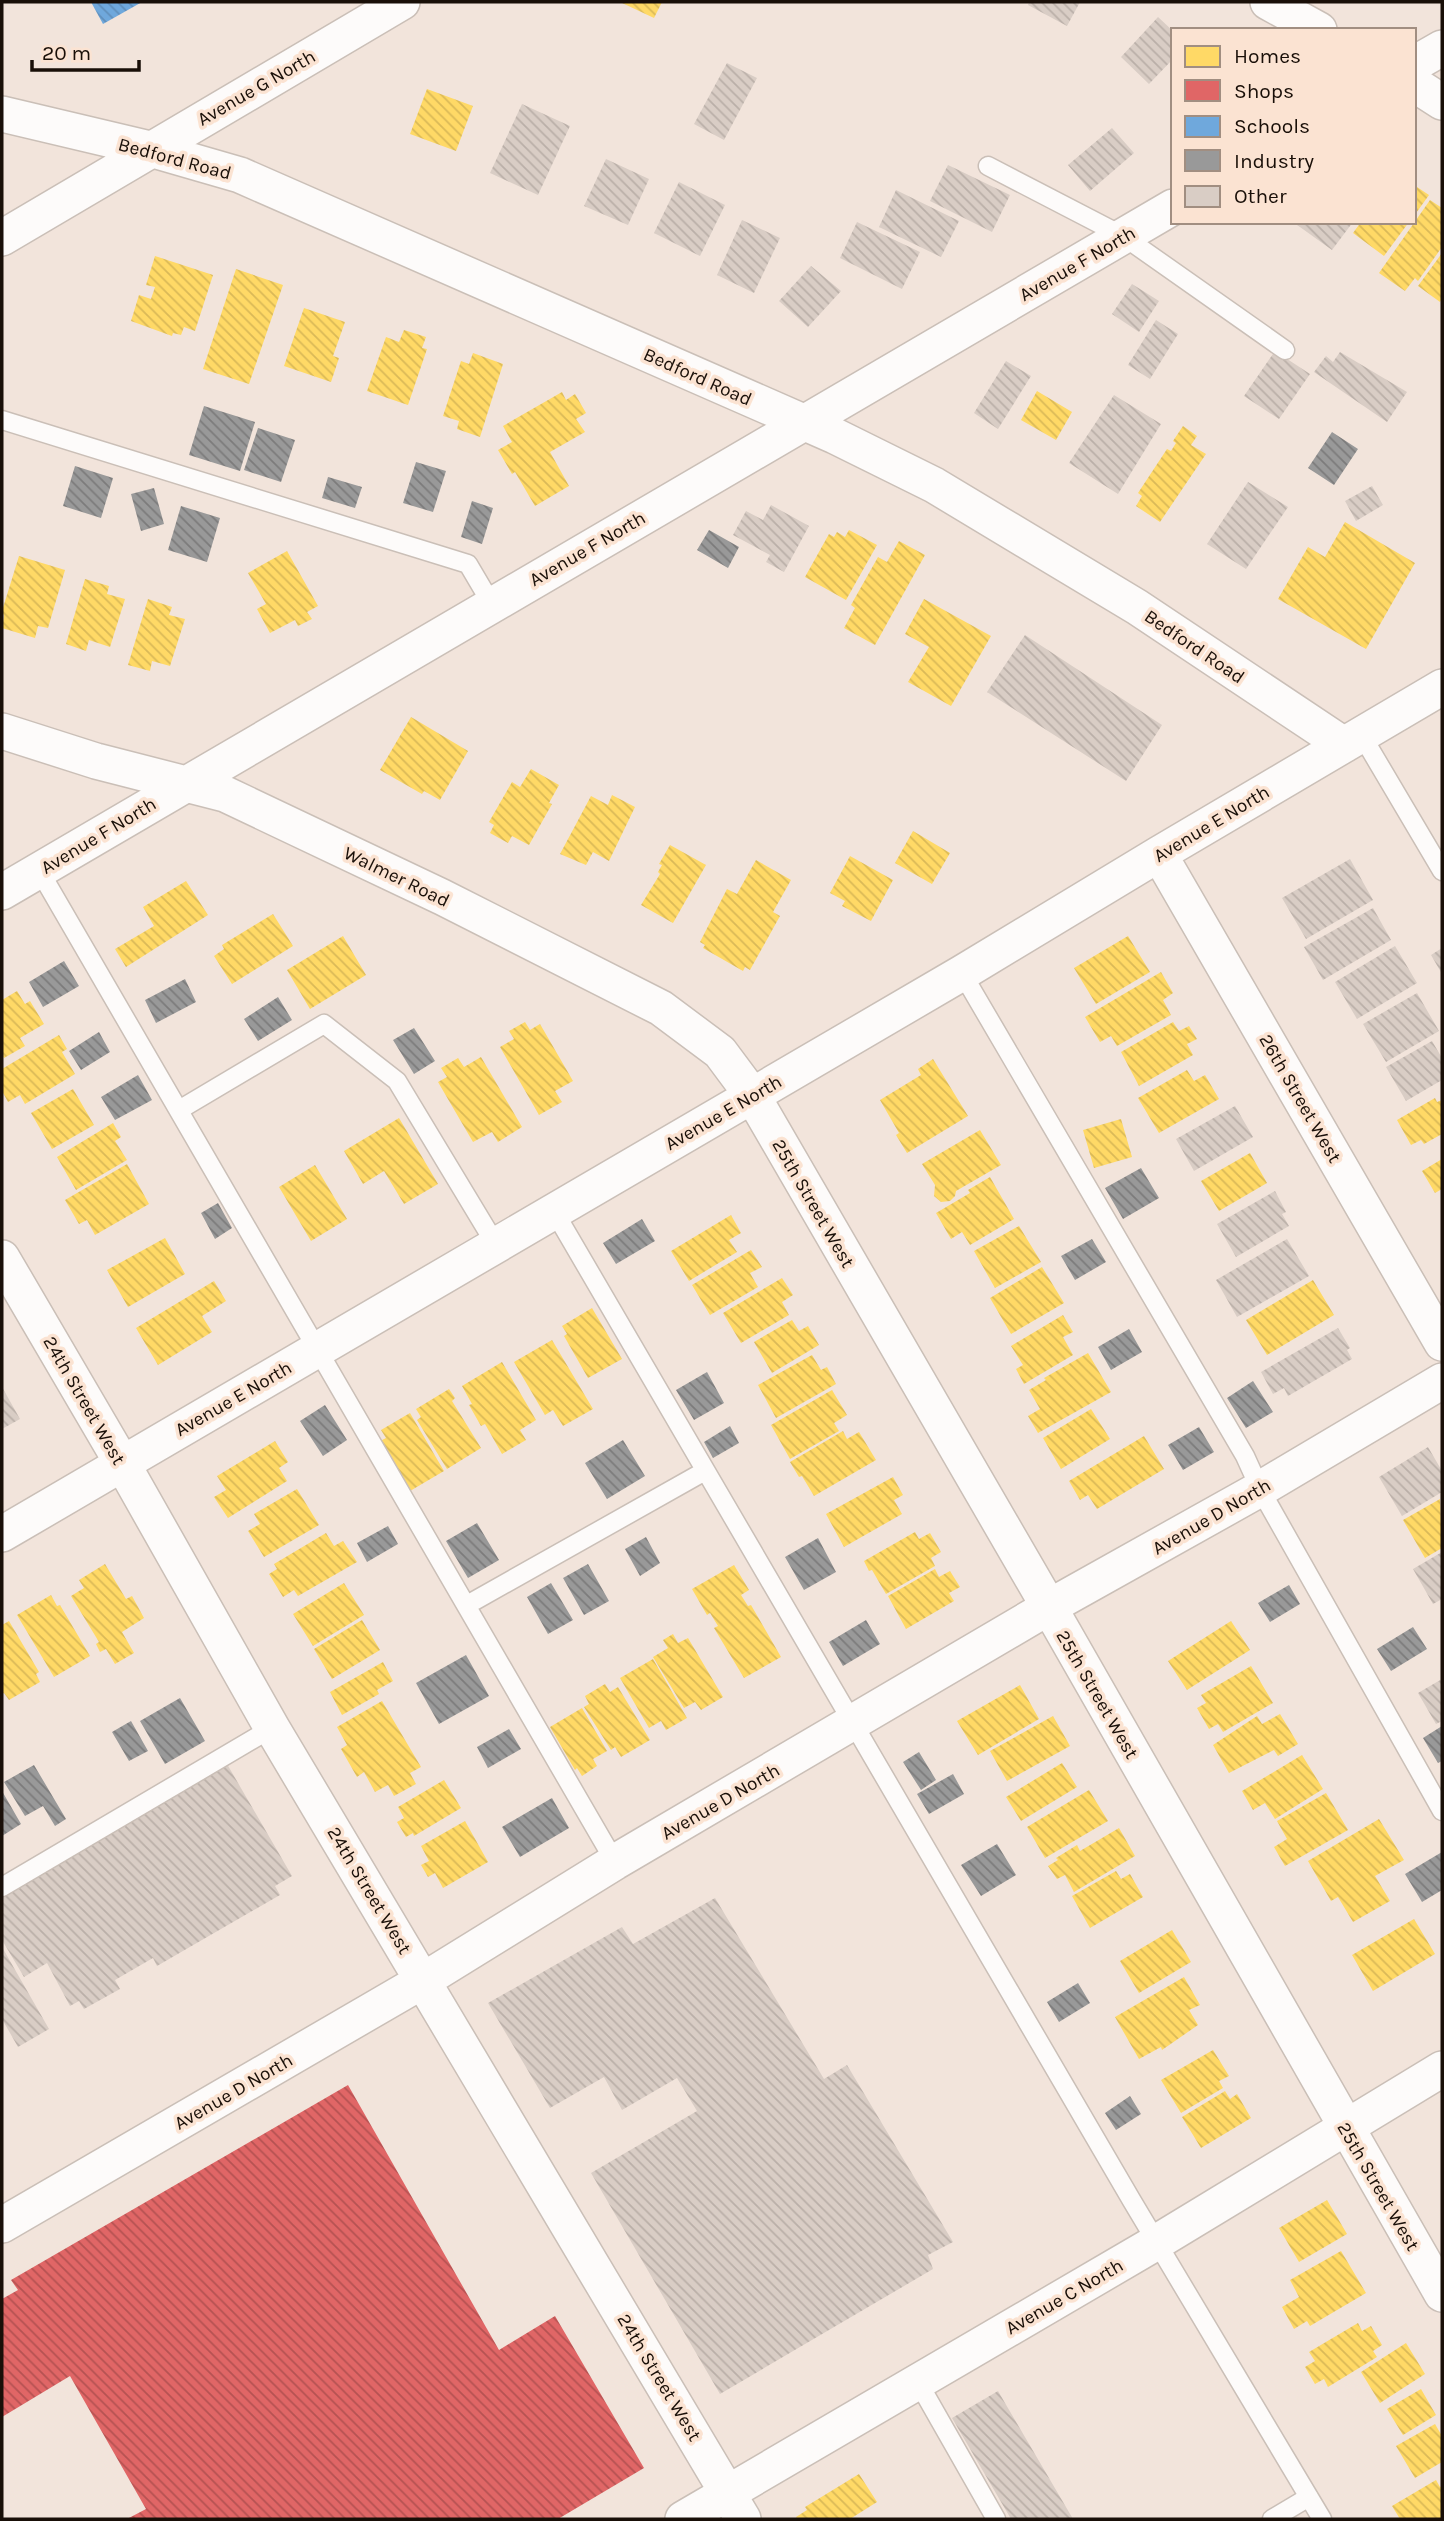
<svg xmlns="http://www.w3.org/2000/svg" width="1444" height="2521" viewBox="0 0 1444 2521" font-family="Karla,sans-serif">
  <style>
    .homes { fill: url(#homes-back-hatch) }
    .shops { fill: url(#shops-back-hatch) }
    .schools { fill: url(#schools-back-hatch) }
    .industry { fill: url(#industry-back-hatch) }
    .building { fill: url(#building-back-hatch) }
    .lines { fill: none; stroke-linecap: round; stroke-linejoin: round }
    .service-casing { stroke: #cabfb7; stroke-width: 21 }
    .minor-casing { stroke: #cabfb7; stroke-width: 38 }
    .service { stroke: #fdfbfa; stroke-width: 18 }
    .minor { stroke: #fdfbfa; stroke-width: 35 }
    .labels { text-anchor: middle; stroke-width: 7; stroke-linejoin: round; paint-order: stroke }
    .street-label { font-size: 19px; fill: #190f08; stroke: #fbe3d2 }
  </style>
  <defs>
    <pattern id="homes-back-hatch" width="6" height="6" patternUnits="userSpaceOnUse" patternTransform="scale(1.75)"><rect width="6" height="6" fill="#ffd966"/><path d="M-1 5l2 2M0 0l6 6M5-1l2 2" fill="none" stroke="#dab957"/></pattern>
    <pattern id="shops-back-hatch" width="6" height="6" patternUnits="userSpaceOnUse" patternTransform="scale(1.75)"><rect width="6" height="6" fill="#e06666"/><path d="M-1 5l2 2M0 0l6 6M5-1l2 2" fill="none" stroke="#b55252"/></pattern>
    <pattern id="schools-back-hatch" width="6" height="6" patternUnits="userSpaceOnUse" patternTransform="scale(1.75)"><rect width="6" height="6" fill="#6fa8dc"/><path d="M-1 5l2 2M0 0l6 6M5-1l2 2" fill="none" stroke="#608fbb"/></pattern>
    <pattern id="industry-back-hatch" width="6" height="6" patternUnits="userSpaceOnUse" patternTransform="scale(1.75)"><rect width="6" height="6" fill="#999"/><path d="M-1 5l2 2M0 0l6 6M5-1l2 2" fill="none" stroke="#7c7b7b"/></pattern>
    <pattern id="building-back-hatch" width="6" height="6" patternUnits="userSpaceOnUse" patternTransform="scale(1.75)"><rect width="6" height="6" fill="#d9cdc5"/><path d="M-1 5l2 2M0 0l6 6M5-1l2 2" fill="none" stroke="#baafa8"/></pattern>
  </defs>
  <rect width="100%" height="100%" fill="#f2e4db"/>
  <path class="homes" d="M620,2H662L654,18Z
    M427,89L473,106L456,151L410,134Z
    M1414,185L1429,195L1414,216Z
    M1430,200L1442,208V247L1418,281L1415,278L1405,291L1379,273Z
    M1361,222H1409L1384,256L1353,233Z
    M1442,253V298L1440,302L1418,286Z
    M155,256L213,275L195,331L184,327L181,335L173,333L172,336L131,321L139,295L151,299L155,287L146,285Z
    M236,269L283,285L249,384L203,369Z
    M304,308L345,322L333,356L339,358L331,382L284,366Z
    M404,330L426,337L422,348L427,349L408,405L367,391L386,337L399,342Z
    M473,353L503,364L480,437L457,429L459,421L443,416L461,361L469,364Z
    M1037,391L1072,412L1056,440L1021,420Z
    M562,392L566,400L575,394L586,413L576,419L585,432L550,452L569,486L535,506L515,472L512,474L498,450L512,442L503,426Z
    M1183,426L1197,436L1191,445L1206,454L1160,522L1136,506L1142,496L1138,493L1167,449L1171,451L1176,443L1173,441Z
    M1345,522L1415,563L1366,649L1278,599L1308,547L1325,557Z
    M849,530L877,545L846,600L805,577L829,534L834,537L837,532L845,537Z
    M899,541L925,555L875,645L844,628L855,608L851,605L878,557L887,562Z
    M287,551L318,606L307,612L312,619L298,626L295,620L270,633L257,609L266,604L248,573Z
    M19,556L65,570L48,628L38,626L35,638L2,628L4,616L2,611Z
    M85,579L109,586L107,594L125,599L110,647L89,640L86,651L66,644Z
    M148,599L172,607L169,615L185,619L170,666L152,661L150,671L128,665Z
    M924,599L991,636L951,706L908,682L929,647L905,634Z
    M411,717L468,751L440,800L424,791L422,794L380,770Z
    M531,769L559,785L549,803L552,804L529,845L512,836L508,843L490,833L494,825L489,822L512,782L520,787Z
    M612,795L635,807L609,861L593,852L586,865L560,854L591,796L608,805Z
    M913,831L950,853L932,884L895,863Z
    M670,845L706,865L673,923L641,905L660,874L658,872L662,865L659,864Z
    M850,856L893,880L871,921L842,906L845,901L830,893Z
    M756,860L791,880L773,912L780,916L750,970L745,967L743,971L703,948L705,945L700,942L727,889L737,894Z
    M186,881L208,915L126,967L115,949L154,926L143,907Z
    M273,914L293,946L232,984L214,956L224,949L222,945Z
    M343,936L366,975L310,1009L287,970Z
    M1128,936L1150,972L1096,1004L1074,968Z
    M1161,972L1173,993L1163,1000L1171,1015L1117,1046L1111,1036L1100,1042L1085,1017Z
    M17,991L25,1004L30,1001L44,1024L20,1038L25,1046L4,1058L2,1055V1000Z
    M525,1022L530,1030L540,1024L573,1081L555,1091L562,1102L539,1115L500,1047L514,1039L509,1031Z
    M1173,1022L1179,1031L1189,1026L1197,1039L1187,1044L1193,1055L1139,1086L1121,1052Z
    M59,1035L67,1049L62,1052L75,1074L25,1104L20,1095L8,1102L2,1091V1069Z
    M481,1057L522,1127L498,1142L492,1132L473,1142L438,1082L447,1077L441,1068L458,1058L464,1067Z
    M933,1059L968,1116L907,1153L896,1135L899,1133L880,1100L921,1075L918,1069Z
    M1187,1070L1194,1081L1205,1075L1219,1099L1159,1133L1138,1098Z
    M73,1089L94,1125L52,1149L31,1113Z
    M1435,1098L1437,1102L1442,1100V1134L1424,1144L1421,1140L1411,1145L1397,1120Z
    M399,1118L438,1184L404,1204L384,1171L363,1184L344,1151Z
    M1121,1119L1132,1157L1094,1168L1083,1130Z
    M113,1123L121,1137L115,1141L127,1160L76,1190L57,1157Z
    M980,1130L1001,1165L956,1191L955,1196L950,1201L941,1202L934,1196L935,1185L922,1164Z
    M1250,1153L1267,1183L1219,1211L1201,1181Z
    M1442,1159V1189L1435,1193L1422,1171Z
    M127,1164L149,1204L95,1235L87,1220L79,1224L65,1200Z
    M315,1165L347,1219L311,1241L279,1187Z
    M990,1177L1014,1219L970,1245L962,1232L951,1239L936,1213L970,1193L968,1190Z
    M731,1215L741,1233L729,1240L737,1252L689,1281L671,1251Z
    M1019,1226L1041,1262L995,1288L974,1251Z
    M165,1238L185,1274L128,1307L107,1270Z
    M751,1250L762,1267L750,1273L758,1287L710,1315L692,1285Z
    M1042,1267L1064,1303L1011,1334L990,1298Z
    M782,1278L793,1295L782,1302L789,1315L741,1343L723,1313Z
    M1313,1280L1334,1315L1267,1355L1246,1320Z
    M214,1281L226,1301L202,1316L212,1332L158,1365L136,1328Z
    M592,1308L622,1359L588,1378L564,1336L567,1334L562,1326Z
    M1063,1315L1073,1332L1063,1337L1073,1355L1024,1384L1016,1369L1023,1365L1011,1346Z
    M792,1320L799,1331L808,1326L819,1345L772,1373L754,1342Z
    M552,1340L593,1409L563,1426L553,1410L545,1415L514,1362Z
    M1088,1353L1111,1392L1038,1433L1028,1416L1040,1409L1029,1390L1046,1380L1044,1378Z
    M812,1355L821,1370L827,1367L836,1384L776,1418L758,1385Z
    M502,1362L536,1420L520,1430L526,1440L502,1454L485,1424L481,1426L469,1405L472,1404L462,1386Z
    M449,1389L455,1398L452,1401L481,1448L447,1469L417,1420L421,1417L416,1409Z
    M832,1390L847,1415L834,1423L839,1431L790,1459L771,1425Z
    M1091,1409L1110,1439L1061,1469L1043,1438Z
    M410,1413L444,1471L410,1491L380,1441L386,1438L381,1430Z
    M843,1431L847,1439L859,1432L876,1460L814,1496L802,1476L799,1477L790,1462Z
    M1144,1436L1164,1469L1097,1509L1088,1495L1080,1500L1069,1481Z
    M275,1441L288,1462L279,1468L287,1481L228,1518L214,1497L226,1490L217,1476Z
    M893,1477L903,1495L894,1500L902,1514L844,1547L826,1514Z
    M297,1489L319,1525L264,1557L248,1531L260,1524L254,1514Z
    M1440,1499L1442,1548L1425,1558L1403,1520Z
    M915,1532L919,1539L930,1533L941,1552L931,1558L935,1566L886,1594L872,1570L869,1571L864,1561Z
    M326,1533L334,1546L343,1541L357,1562L298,1596L294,1590L283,1597L269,1574L277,1569L274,1564Z
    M105,1564L126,1599L132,1596L144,1618L122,1632L134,1653L115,1664L106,1649L100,1652L96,1644L99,1642L71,1596L84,1588L79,1580Z
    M734,1565L749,1590L741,1595L748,1606L751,1605L781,1657L744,1678L714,1628L718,1626L710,1613L707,1615L692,1589Z
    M935,1569L939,1577L950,1571L960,1587L949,1593L954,1601L906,1629L888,1596Z
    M344,1583L364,1615L313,1646L293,1614Z
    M51,1595L57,1606L60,1605L90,1656L54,1677L17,1615Z
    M362,1620L380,1650L332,1679L314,1649Z
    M9,1621L39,1672L36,1674L40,1682L9,1700L4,1693L2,1694V1625Z
    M1231,1621L1250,1650L1187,1690L1168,1661Z
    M673,1634L678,1643L688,1638L723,1697L701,1710L695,1702L684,1708L653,1657L668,1648L663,1640Z
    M653,1659L687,1718L666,1730L661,1721L649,1728L620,1678Z
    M383,1662L393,1681L377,1690L379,1694L342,1715L330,1692Z
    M1251,1666L1273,1703L1223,1732L1218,1724L1209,1729L1197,1708L1206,1703L1201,1695Z
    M605,1684L610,1692L618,1687L650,1740L621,1757L615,1747L611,1750L584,1707L589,1704L585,1696Z
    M1020,1685L1039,1719L978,1755L957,1721Z
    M382,1701L421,1767L410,1773L416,1784L394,1796L388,1785L375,1792L364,1772L357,1777L341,1749L347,1745L337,1727Z
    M582,1708L607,1751L593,1759L597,1766L582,1776L577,1768L575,1770L550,1727Z
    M1280,1714L1298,1744L1278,1756L1274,1750L1229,1773L1213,1745L1257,1716L1262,1724Z
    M1053,1716L1070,1746L1007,1781L990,1751Z
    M1302,1755L1323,1789L1275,1819L1265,1803L1253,1810L1242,1791Z
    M1062,1763L1077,1787L1021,1821L1006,1797Z
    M444,1780L461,1808L414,1836L413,1833L406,1837L397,1822L404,1818L398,1807Z
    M1089,1790L1108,1821L1045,1858L1027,1827Z
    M1326,1793L1348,1830L1285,1866L1274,1847L1287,1839L1277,1821Z
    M1379,1819L1404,1860L1375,1876L1390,1901L1353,1922L1338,1897L1331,1901L1308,1861Z
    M465,1821L488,1862L443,1888L435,1873L428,1877L421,1865L429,1861L421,1846Z
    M1119,1828L1135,1856L1074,1892L1065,1875L1057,1879L1048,1866L1058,1860L1056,1858L1077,1845L1080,1851Z
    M1116,1871L1121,1879L1130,1874L1143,1897L1090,1928L1072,1896Z
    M1414,1919L1435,1954L1373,1991L1352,1955Z
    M1172,1930L1191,1962L1139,1993L1120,1961Z
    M1184,1977L1200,2005L1189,2010L1198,2025L1162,2050L1161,2047L1139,2059L1115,2017Z
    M1213,2050L1229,2076L1219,2081L1223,2088L1181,2113L1161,2080Z
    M1225,2091L1230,2099L1237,2094L1251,2118L1201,2148L1182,2117Z
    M1327,2200L1347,2234L1299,2262L1279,2228Z
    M1341,2251L1366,2293L1310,2326L1307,2321L1294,2329L1282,2307L1299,2297L1290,2280Z
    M1358,2323L1362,2331L1371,2326L1382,2345L1373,2351L1377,2357L1328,2387L1324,2379L1315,2384L1305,2367L1315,2361L1309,2352Z
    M1406,2343L1425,2374L1380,2403L1361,2372Z
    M1421,2389L1436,2415L1403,2435L1387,2409Z
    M1435,2424L1442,2436V2462L1415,2478L1396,2446Z
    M859,2474L877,2502L850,2519H798L796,2517L807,2510L805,2507Z
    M1436,2480L1440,2487L1442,2486V2519H1400L1392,2506Z"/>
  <path class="shops" d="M348,2085L499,2350L555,2316L644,2468L558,2519H127L146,2509L70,2376L2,2417V2299L18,2290L11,2280Z"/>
  <path class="schools" d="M91,2H142L103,24Z"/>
  <path class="industry" d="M204,406L255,422L240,471L189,455Z
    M258,428L295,440L281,482L244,470Z
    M1332,432L1358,449L1334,485L1308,468Z
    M416,462L446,471L433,512L403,503Z
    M75,466L113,478L101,518L63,506Z
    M328,477L362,487L355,508L322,498Z
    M154,488L164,524L141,531L131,494Z
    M472,501L493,508L482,544L461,537Z
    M181,506L220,518L207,562L168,550Z
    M709,530L739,547L728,568L697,550Z
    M64,961L79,986L43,1007L29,982Z
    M185,979L196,1002L156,1023L145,1000Z
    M278,997L292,1020L258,1041L244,1019Z
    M414,1028L435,1061L414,1074L393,1040Z
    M99,1032L110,1052L81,1070L69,1051Z
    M138,1075L152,1100L115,1120L101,1097Z
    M1141,1168L1159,1198L1123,1219L1105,1188Z
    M218,1203L232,1228L215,1239L201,1213Z
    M642,1219L655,1241L616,1264L603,1243Z
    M1092,1239L1106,1262L1075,1280L1061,1256Z
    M1129,1329L1142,1352L1111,1370L1098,1347Z
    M707,1372L724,1403L694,1420L676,1390Z
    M1253,1381L1273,1412L1246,1428L1227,1398Z
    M325,1405L347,1440L323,1456L300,1421Z
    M730,1426L739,1443L713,1458L704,1442Z
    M1199,1427L1214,1452L1183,1470L1168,1445Z
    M623,1440L645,1476L607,1499L585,1463Z
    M477,1523L499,1560L468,1578L446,1541Z
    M388,1526L398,1544L367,1562L357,1543Z
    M646,1537L660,1563L640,1576L625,1549Z
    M818,1538L836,1572L804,1590L785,1557Z
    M588,1564L609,1601L584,1615L563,1578Z
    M551,1583L573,1620L548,1634L527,1597Z
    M1289,1585L1300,1604L1270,1622L1258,1603Z
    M866,1620L880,1644L843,1666L829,1642Z
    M1413,1627L1427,1649L1391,1671L1377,1649Z
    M466,1655L489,1696L439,1724L416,1683Z
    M180,1698L205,1741L165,1764L140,1721Z
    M131,1721L148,1751L129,1761L112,1732Z
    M1442,1726V1761L1438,1763L1423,1738Z
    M509,1729L521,1749L488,1768L477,1747Z
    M919,1752L936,1780L921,1790L903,1762Z
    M34,1765L66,1819L55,1826L43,1806L25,1816L4,1782Z
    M953,1774L964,1794L929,1814L917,1794Z
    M2,1791L21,1824L2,1836Z
    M552,1798L569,1828L520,1857L502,1827Z
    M997,1844L1016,1875L981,1896L961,1865Z
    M1442,1852V1890L1422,1902L1405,1874Z
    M1078,1983L1090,2003L1059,2022L1047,2002Z
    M1130,2096L1141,2114L1116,2130L1105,2113Z"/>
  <path class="building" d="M1029,2H1080L1067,26L1028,5Z
    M1158,17L1173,31V59L1149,84L1121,57Z
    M727,63L757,78L724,140L694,124Z
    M522,104L570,126L538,195L490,173Z
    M1112,128L1134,153L1090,191L1068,165Z
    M606,159L649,179L628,225L584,206Z
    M948,165L1010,195L992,232L930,201Z
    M679,182L725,205L700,256L654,233Z
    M896,190L959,221L941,257L879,227Z
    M742,220L780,238L754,293L717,275Z
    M857,222L920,252L902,289L840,258Z
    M1293,222H1353L1332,250Z
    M811,266L841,291L808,327L779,301Z
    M1132,284L1159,301L1139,332L1112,314Z
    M1156,320L1178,334L1150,379L1128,365Z
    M1275,351L1310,374L1279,419L1244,396Z
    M1340,352L1407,392L1387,422L1314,372L1326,356L1333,362Z
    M1006,361L1031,376L998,429L974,413Z
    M1114,395L1161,424L1118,494L1069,463Z
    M1248,482L1288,507L1246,569L1207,544Z
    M1372,486L1383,505L1356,521L1345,501Z
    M771,505L809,526L784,572L766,562L770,555L733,535L746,511L763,520Z
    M1025,635L1162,725L1126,781L987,692Z
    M1350,859L1373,900L1306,939L1282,898Z
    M1373,908L1391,940L1323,980L1304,947Z
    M1395,946L1417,983L1357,1019L1335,982Z
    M1442,948V974L1431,955Z
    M1417,993L1439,1031L1386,1062L1363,1024Z
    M1432,1041L1442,1058V1080L1406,1101L1386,1067Z
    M1235,1106L1253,1137L1194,1171L1176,1139Z
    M1275,1191L1286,1212L1282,1214L1289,1226L1236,1257L1217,1224Z
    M1287,1239L1309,1276L1237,1317L1216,1280Z
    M1338,1328L1350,1348L1347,1350L1352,1359L1288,1396L1284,1388L1273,1394L1261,1372Z
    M2,1387L20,1419L2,1429Z
    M1428,1447L1442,1471V1492L1402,1516L1379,1477Z
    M1442,1552V1599L1433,1604L1413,1569Z
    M1442,1679V1721L1436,1724L1418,1693Z
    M227,1764L292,1876L275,1886L280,1895L157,1966L153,1958L115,1980L120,1989L84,2009L79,2001L70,2006L47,1963L24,1977L2,1940V1897Z
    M715,1898L824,2079L847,2065L953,2242L928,2255L933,2269L720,2394L591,2173L697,2111L677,2078L622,2110L604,2077L550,2108L488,2003L622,1927L633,1944Z
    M2,1947L49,2029L18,2047L2,2019Z
    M998,2391L1073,2519H1011L952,2418Z"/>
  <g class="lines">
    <g class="service-casing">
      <path id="service" d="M988,166L1123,236L1285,350
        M2,420L468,564L491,603
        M1361,734L1442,871
        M39,870L615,1862
        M962,973L1245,1456L1260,1489L1442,1811
        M179,1110L324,1024L397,1081L496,1245
        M554,1211L1132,2201L1322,2519
        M467,1605L705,1471
        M2,1887L272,1728
        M918,2382L996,2519
        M1272,2519L1309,2497"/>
    </g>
    <g class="minor-casing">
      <path id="minor" d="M1268,2L1319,30
        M1414,64L1442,48
        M1414,84L1442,102
        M2,114L150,149L240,175L835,436L934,485L1137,607L1344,745
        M2,238L402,2
        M2,731L96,761L225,794L442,897L661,1008L720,1052L752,1095L1049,1607L1442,2294
        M1159,854L1442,1343
        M2,892L1173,207
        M2,1258L122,1463L272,1728L743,2519
        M2,1534L962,973L1159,854L1442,687
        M2,2225L424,1980L615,1862L1049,1607L1260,1489L1442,1381
        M683,2519L1157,2242L1442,2069"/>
    </g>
    <use href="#service" class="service"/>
    <use href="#minor" class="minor"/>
  </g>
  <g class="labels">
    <g class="street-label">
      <text transform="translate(256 87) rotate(-30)" y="7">Avenue G North</text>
      <text transform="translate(175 158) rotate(15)" y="7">Bedford Road</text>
      <text transform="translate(1077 263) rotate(-30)" y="7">Avenue F North</text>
      <text transform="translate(698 376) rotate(24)" y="7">Bedford Road</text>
      <text transform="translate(587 548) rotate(-30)" y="7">Avenue F North</text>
      <text transform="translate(1195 646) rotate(34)" y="7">Bedford Road</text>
      <text transform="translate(1211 823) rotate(-31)" y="7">Avenue E North</text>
      <text transform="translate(98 835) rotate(-31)" y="7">Avenue F North</text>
      <text transform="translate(397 876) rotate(26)" y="7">Walmer Road</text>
      <text transform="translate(1301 1098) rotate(60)" y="7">26th Street West</text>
      <text transform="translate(723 1112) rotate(-30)" y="7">Avenue E North</text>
      <text transform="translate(814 1203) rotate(60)" y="7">25th Street West</text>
      <text transform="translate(233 1398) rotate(-30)" y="7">Avenue E North</text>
      <text transform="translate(85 1400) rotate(60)" y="7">24th Street West</text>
      <text transform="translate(1211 1516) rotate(-30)" y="7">Avenue D North</text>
      <text transform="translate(1098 1694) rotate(60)" y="7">25th Street West</text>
      <text transform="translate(720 1801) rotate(-30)" y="7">Avenue D North</text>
      <text transform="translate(370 1890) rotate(59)" y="7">24th Street West</text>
      <text transform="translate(233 2091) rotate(-30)" y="7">Avenue D North</text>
      <text transform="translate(1379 2186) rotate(60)" y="7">25th Street West</text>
      <text transform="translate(1064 2296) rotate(-30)" y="7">Avenue C North</text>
      <text transform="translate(660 2377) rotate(59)" y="7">24th Street West</text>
    </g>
  </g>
  <rect width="1444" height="2521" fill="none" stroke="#190f08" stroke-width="7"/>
  <rect x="1171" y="28" width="245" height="196" fill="#fbe3d2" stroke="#a18e81" stroke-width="2"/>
  <rect x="1185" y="46" width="35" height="21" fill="#ffd966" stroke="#a18e81" stroke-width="2"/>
  <text x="1234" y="63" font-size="21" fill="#190f08">Homes</text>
  <rect x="1185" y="80" width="35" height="21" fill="#e06666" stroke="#a18e81" stroke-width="2"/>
  <text x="1234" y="98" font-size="21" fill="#190f08">Shops</text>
  <rect x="1185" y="116" width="35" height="21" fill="#6fa8dc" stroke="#a18e81" stroke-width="2"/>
  <text x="1234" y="133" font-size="21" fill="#190f08">Schools</text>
  <rect x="1185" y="150" width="35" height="21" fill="#999999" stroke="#a18e81" stroke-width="2"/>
  <text x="1234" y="168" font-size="21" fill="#190f08">Industry</text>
  <rect x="1185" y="186" width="35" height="21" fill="#d9cdc5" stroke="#a18e81" stroke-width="2"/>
  <text x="1234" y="203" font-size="21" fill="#190f08">Other</text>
  <path d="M32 60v10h107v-10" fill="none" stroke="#190f08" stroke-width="3.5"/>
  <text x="42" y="60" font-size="21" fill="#190f08" stroke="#fbe3d2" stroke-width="5" paint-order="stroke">20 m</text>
</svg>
